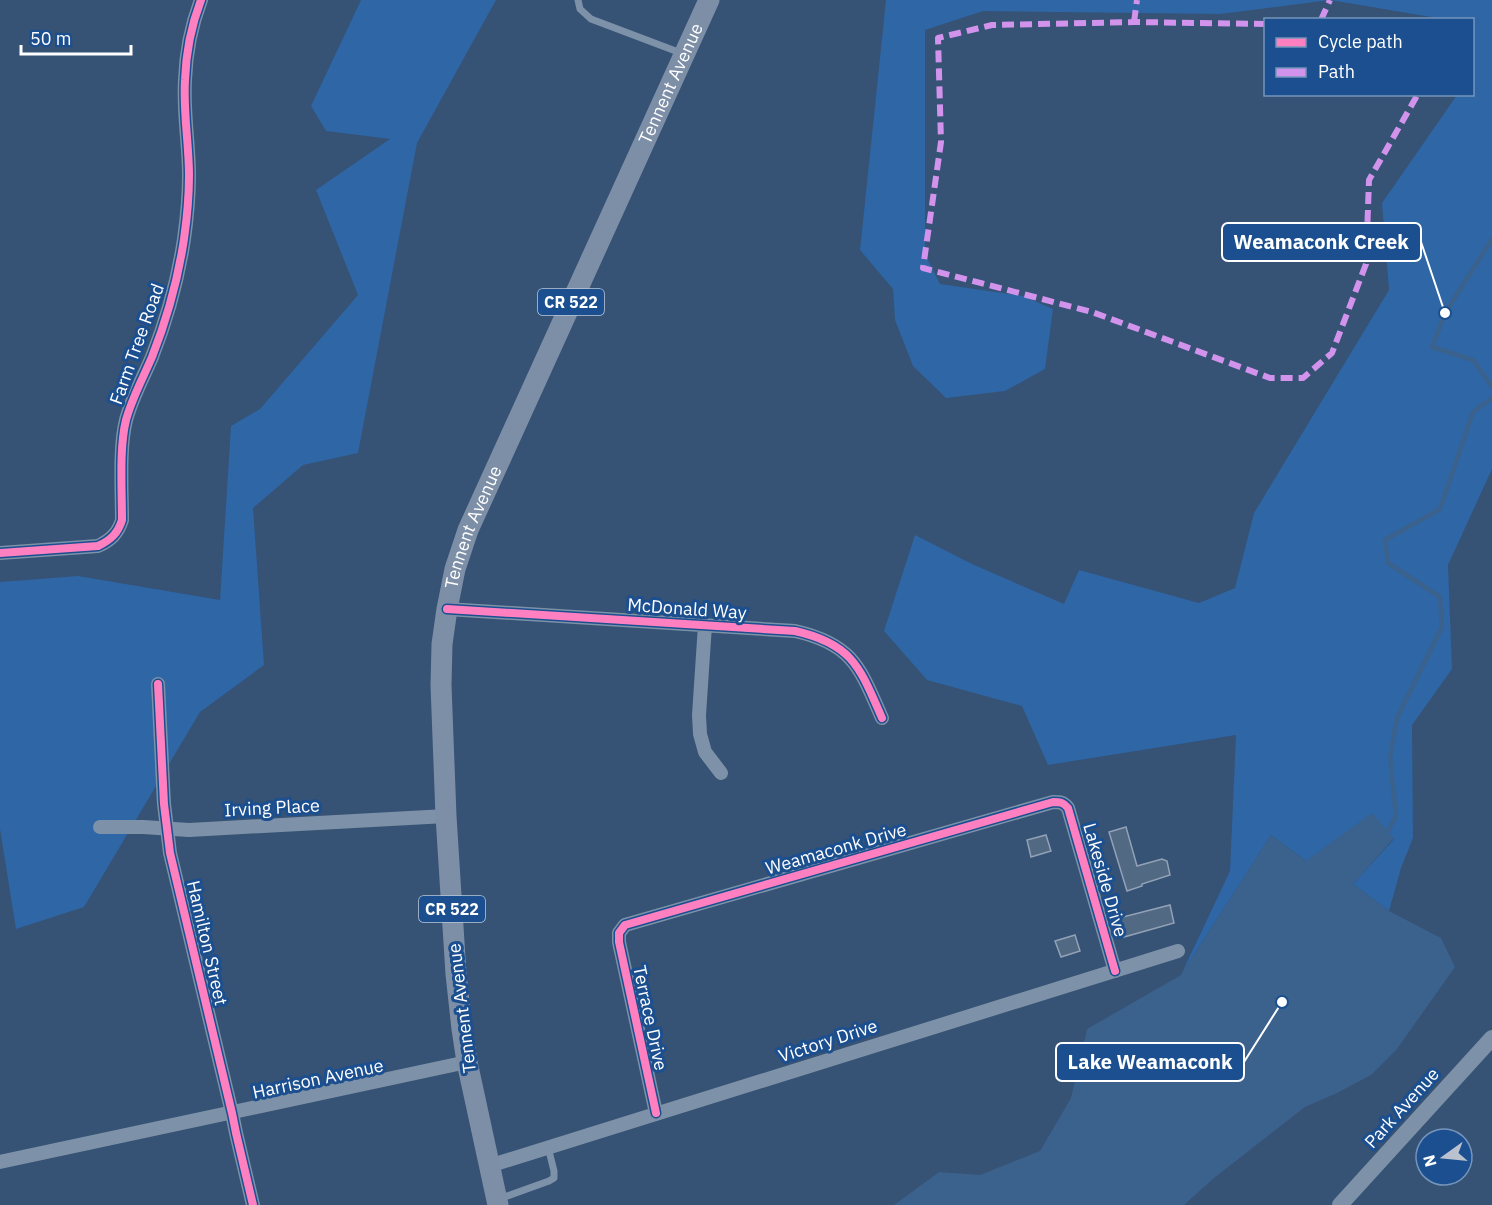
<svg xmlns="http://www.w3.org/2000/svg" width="1492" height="1205" viewBox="0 0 1492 1205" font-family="'IBM Plex Sans',sans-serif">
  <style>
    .green { fill: #2f66a5 }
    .water { fill: #3b618d }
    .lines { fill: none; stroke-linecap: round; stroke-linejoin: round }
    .stream { stroke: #3b618d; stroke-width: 4.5 }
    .building { fill: #526984; stroke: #92a2b6; stroke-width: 1.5 }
    .service { stroke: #7d92a8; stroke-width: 7 }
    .minor { stroke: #7d92a8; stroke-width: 14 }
    .tertiary { stroke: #7d92a8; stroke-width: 16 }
    .primary { stroke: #7d8ea7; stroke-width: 21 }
    .quiet { stroke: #d193ec; stroke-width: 6; stroke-dasharray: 12 6; stroke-linecap: butt }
    .cycleway-casing { stroke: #1b4f8f; stroke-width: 11 }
    .cycleway { stroke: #ff80c0; stroke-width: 8 }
    .labels { text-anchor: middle; stroke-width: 6; stroke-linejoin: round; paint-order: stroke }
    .shield { fill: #1b4f8f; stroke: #bbcadd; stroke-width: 1.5 }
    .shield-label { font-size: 16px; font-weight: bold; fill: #fff }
    .street-label { font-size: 18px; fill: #fff; stroke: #1b4f8f }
    .leader { fill: none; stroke: #fff; stroke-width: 2 }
    .callout-dot { fill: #fff; stroke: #1b4f8f; stroke-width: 2 }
    .callout { fill: #1b4f8f; stroke: #fff; stroke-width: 2 }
    .callout-label { font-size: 20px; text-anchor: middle; font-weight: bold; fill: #fff }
  </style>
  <rect width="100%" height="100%" fill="#365274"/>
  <path class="green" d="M361,0H496L417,143L358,453L303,465L253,508L264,665L200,712L84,907L16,929L0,829V582L78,576L220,600L231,426L260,409L358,295L316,190L390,139L326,131L311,106Z
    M886,0H1492V469L1448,565L1452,669L1412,725L1413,838L1401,868L1389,911L1353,884L1394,839L1306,861L1271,835L1181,975L1230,871L1236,735L1048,765L1022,706L927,680L884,631L915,535L972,564L1064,604L1079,570L1199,603L1235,588L1254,513L1389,290L1382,203L1457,95L1472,94V20L1443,19L1330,0L1220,14L983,11L925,30V254L940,284L1023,296L1053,309L1045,369L1005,391L946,398L913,366L895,320L893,289L860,250Z"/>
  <path class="water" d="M1372,813L1394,838L1353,884L1389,911L1441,938L1455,967L1397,1049L1371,1075L1337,1093L1305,1107L1214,1178L1184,1205H894L939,1172L980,1175L1040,1151L1071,1098L1087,1029L1181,975L1271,835L1306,861Z"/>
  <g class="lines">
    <path class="stream" d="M1492,239L1445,313L1432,347L1473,360L1492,387
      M1388,831L1396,816L1390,757L1397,718L1442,627L1440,597L1388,563L1385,540L1440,509L1473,412L1492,398"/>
  </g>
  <path class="building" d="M1126,827L1137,866L1162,859L1167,861L1170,875L1142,884V886L1127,891L1109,832Z
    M1046,835L1051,851L1031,857L1027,840Z
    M1170,905L1174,923L1124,937L1119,918Z
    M1075,935L1080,951L1061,957L1055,941Z"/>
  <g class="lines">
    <path class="service" d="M578,0L580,9L591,19L681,53
      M499,1199L549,1181L554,1178V1171L548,1147"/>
    <path class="minor" d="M0,553L98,546C111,540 118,533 122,520C122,490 119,448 126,420C132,398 143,378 152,357C167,319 178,279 184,239C187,218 189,197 189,175C189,144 183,112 185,80C186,52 191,26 201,0
      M447,609L795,631C853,644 860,668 882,718
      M705,625L699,715L700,734L705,752L721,773
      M158,684L164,804L170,853L232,1113L236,1133L253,1205
      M100,827H143L189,830L446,816
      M656,1113L619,942V933L625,925L1053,802C1060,802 1063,802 1068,808L1115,971
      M0,1162L467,1062
      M489,1166L1178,951"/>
    <path class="tertiary" d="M1340,1205L1492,1038"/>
    <path class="primary" id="s1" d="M498,1205L467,1062L462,1029L456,974L446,816L441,685L442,644L447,609L455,569L468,530L709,0"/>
    <path class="quiet" d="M1321,20L1330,0
      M1134,22L1137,0
      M1266,24L1134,22L992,25L938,38L941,142L923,268L1092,312L1270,378H1303L1332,353L1366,264L1369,180L1418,94"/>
    <g class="cycleway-casing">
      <path id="cycleway" d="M0,553L98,546C111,540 118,533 122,520C122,490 119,448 126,420C132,398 143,378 152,357C167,319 178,279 184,239C187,218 189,197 189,175C189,144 183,112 185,80C186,52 191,26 201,0
        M447,609L795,631C853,644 860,668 882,718
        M158,684L164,804L170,853L232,1113L236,1133L253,1205
        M656,1113L619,942V933L625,925L1053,802C1060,802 1063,802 1068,808L1115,971"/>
    </g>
    <use href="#cycleway" class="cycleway"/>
  </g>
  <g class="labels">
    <g class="shield">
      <rect x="538" y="289" width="66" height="26" rx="4.5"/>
      <rect x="419" y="896" width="66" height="26" rx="4.5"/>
    </g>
    <g class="shield-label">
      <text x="571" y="308">CR 522</text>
      <text x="452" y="915">CR 522</text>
    </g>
    <g class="street-label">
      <text dy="6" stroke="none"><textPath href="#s1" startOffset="1173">Tennent Avenue</textPath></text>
      <text transform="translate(137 344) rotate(-70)" y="6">Farm Tree Road</text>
      <text dy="6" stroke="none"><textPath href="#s1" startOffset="687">Tennent Avenue</textPath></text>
      <text transform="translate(687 609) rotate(4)" y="6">McDonald Way</text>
      <text transform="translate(272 808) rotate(-3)" y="6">Irving Place</text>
      <text transform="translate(836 849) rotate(-16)" y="6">Weamaconk Drive</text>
      <text transform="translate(1105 880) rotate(74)" y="6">Lakeside Drive</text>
      <text transform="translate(207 943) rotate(77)" y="6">Hamilton Street</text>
      <text transform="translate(462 1008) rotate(-97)" y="6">Tennent Avenue</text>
      <text transform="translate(650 1018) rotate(78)" y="6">Terrace Drive</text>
      <text transform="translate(828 1041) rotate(-18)" y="6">Victory Drive</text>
      <text transform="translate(318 1079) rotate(-12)" y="6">Harrison Avenue</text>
      <text transform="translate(1402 1108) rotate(-48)" y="6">Park Avenue</text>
    </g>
  </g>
  <path class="leader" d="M1445 313L1421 242M1282 1002L1244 1062"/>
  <g class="callout-dot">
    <circle cx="1445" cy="313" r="6"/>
    <circle cx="1282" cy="1002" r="6"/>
  </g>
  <g class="callout">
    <rect x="1222" y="223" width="199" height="38" rx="6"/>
    <rect x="1056" y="1043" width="188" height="38" rx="6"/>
  </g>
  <g class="callout-label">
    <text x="1321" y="249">Weamaconk Creek</text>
    <text x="1150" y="1069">Lake Weamaconk</text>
  </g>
  <rect x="1264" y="18" width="210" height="78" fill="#1b4f8f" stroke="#7695bc" stroke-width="1.5"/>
  <rect x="1276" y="38" width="30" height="9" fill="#ff80c0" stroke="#7695bc" stroke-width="1.5"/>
  <text x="1318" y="48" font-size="18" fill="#ffffff">Cycle path</text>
  <rect x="1276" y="68" width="30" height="9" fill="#d193ec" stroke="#7695bc" stroke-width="1.5"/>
  <text x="1318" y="78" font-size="18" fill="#ffffff">Path</text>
  <g transform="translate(1444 1157) rotate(255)"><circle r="28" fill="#1b4f8f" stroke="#7695bc" stroke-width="1.5"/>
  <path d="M0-4.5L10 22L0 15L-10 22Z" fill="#b9c2ce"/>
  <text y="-9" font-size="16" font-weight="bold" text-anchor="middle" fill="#ffffff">N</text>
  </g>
  <path d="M21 45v9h110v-9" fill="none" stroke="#ffffff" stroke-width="3"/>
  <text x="30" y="45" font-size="18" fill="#ffffff" stroke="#1b4f8f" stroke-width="4.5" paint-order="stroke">50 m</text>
</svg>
